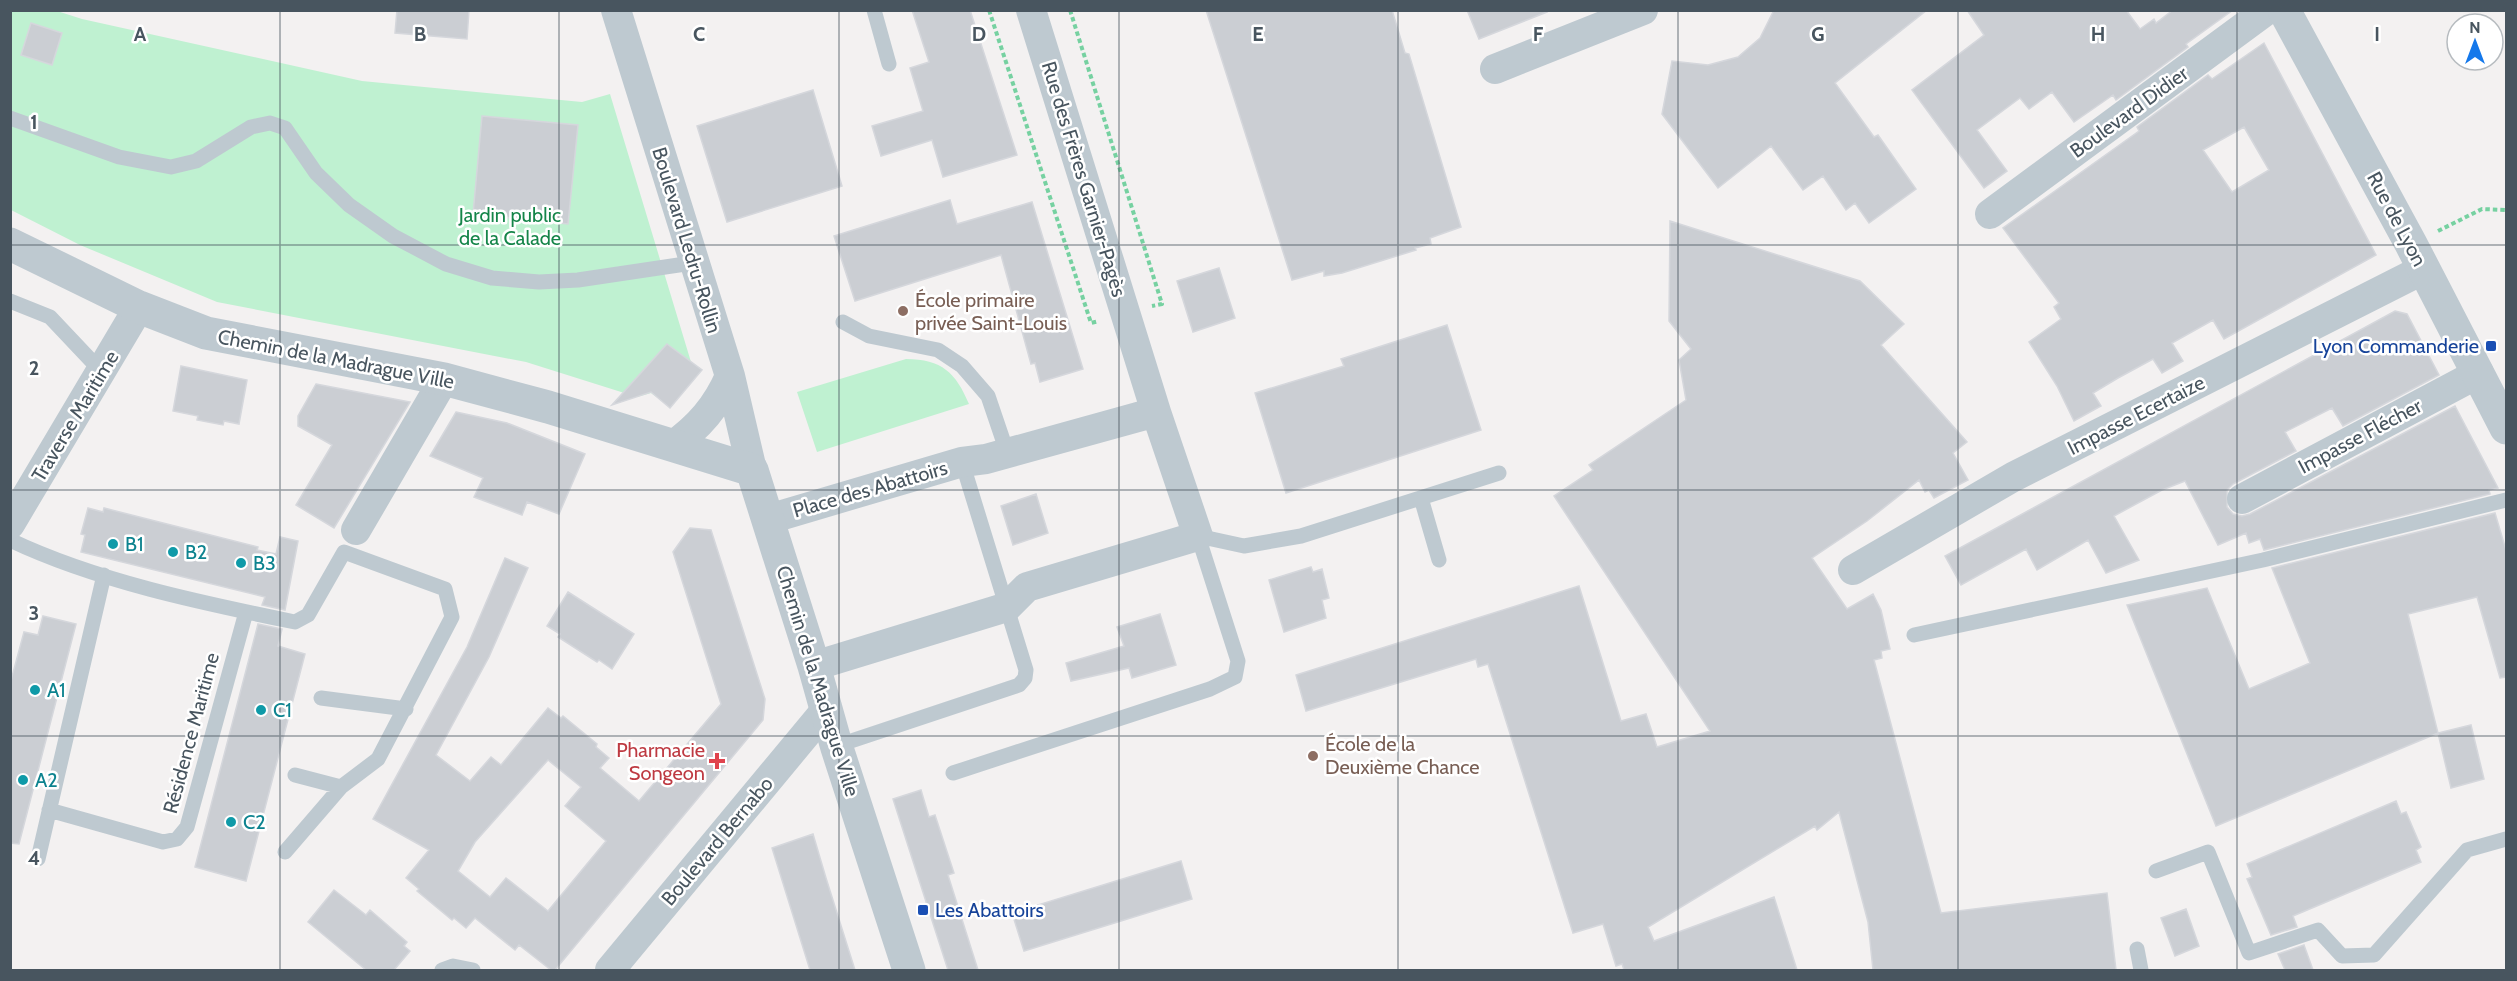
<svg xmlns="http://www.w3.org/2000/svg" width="2517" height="981" viewBox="0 0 2517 981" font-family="Cabin,sans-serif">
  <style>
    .green { fill: #bff1d1 }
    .building { fill: #cbced3; stroke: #d5d7dc; stroke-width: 1.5; fill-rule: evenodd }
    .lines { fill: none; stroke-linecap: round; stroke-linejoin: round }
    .path { stroke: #76d1a1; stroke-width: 4; stroke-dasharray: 4.5 3; stroke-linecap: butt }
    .service { stroke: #bec9d0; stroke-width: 15 }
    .minor { stroke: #bec9d0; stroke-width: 30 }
    .tertiary { stroke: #bec9d0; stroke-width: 33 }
    .grid { fill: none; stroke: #48555f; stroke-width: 1.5; stroke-opacity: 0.55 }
    .education-dot { fill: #8d6e63; stroke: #fff; stroke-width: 2 }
    .transit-dot { fill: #1a4fb4; stroke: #fff; stroke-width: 2 }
    .culture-dot { fill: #0f9aa8; stroke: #fff; stroke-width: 2 }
    .health-dot { fill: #e0444e; stroke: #fff; stroke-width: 2 }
    .labels { text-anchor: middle; stroke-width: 5; stroke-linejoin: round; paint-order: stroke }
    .street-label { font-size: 20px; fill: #48555f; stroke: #fff }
    .park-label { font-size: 20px; fill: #158549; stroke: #fff }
    .education-label { font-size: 20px; fill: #785e54; stroke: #fff; text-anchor: start }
    .transit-label { font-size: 20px; fill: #164399; stroke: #fff; text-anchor: end }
    .culture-label { font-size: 20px; fill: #0d838f; stroke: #fff; text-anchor: start }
    .health-label { font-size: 20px; fill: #be3a42; stroke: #fff; text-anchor: end }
    .grid-label { font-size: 20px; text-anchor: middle; font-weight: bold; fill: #48555f; stroke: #fff; stroke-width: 5; stroke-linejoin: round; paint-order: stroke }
  </style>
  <rect width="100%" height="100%" fill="#f3f1f1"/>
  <path class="green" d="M10,11H57L82,19L362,81L582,102L610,94L691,362L702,370L669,406L651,393L637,397L526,362L217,302L80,245L11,210Z
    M906,359C942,359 956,373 969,404L817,452L797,392Z"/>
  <path class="building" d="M397,10H469L467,39L395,33Z
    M912,10H970L1017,155L943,177L932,140L881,156L872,126L923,111L910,68L929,62Z
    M1206,10H1392L1405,53L1409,54L1461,227L1430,238L1431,244L1415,248L1416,250L1342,273L1324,276V271L1292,280Z
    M1467,10H1546L1547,12L1479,39Z
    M1774,10H1927L1835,83L1874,137L1878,135L1916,189L1869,223L1855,203L1846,210L1823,176L1803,190L1771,146L1718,188L1662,114L1672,61L1708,65L1738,57L1760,38Z
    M1967,10H2126L2140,29L2154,19L2156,23L2173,10H2233L2186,44L2188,47L2116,100L2113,95L2074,122L2052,92L2029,109L2020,98L1977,130L2007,171L1984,188L1912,90L1984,35Z
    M31,23L62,33L52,65L21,55Z
    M2264,43L2376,255L2224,339L2213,320L2172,343L2183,361L2162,373L2153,359L2118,378L2093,393L2101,406L2074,421L2057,386L2029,342L2061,319L2054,307L2059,303L2003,228L2139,131L2137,127L2208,75L2212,79ZM2244,127L2269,170L2232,192L2203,150Z
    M813,90L842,186L727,222L697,126Z
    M482,116L578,125L568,224L473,214Z
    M950,200L957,224L1032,202L1083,369L1040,382L1035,363L1031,364L1001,255L855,301L834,236Z
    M1670,221L1860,281L1904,324L1881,345L1967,442L1953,453L1968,480L1934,498L1929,490L1925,492L1919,480L1867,521L1812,558L1847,609L1873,594L1881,610L1890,649L1881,651L1882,658L1874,660L1941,913L2107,893L2116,970H1873L1868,922L1839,812L1817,830L1815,826L1648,927L1654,941L1774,897L1797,970H1624L1622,964L1616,966L1603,924L1573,933L1488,664L1478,667L1476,659L1306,711L1296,675L1579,586L1621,721L1646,714L1657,747L1710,731L1554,496L1593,470L1589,465L1686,400L1679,360L1691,349L1669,321Z
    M1219,268L1235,318L1193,332L1177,281Z
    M2395,311L2407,314L2439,375L2343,426L2332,408L2285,432L2296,451L2233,484L2227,490V507L2233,514L2242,516L2250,514L2455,406L2498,488L2489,490L2490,494L2264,550L2260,539L2249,543L2246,533L2218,545L2185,481L2162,490L2114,516L2139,560L2106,573L2088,540L2037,570L2026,549L1961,585L1945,556Z
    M1447,325L1481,430L1286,493L1255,393L1344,366L1341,359Z
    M667,344L702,370L670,408L651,392L612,405Z
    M181,366L247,380L239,424L224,421L223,425L197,420L198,416L173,411Z
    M316,384L410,402L334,528L296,505L332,445L298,426V416Z
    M456,412L507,423L585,454L559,514L527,502L522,515L474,497L483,478L430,456Z
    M1036,494L1048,533L1013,545L1001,506Z
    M88,508L103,512L104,508L167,524L258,547L257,550L276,554L280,537L298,541L285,610L262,605L265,597L81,552L85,535L81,534Z
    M2495,513L2506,550V677L2500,678L2477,597L2408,614L2438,733L2216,826L2127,605L2207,588L2249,689L2310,663L2272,568Z
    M690,528L711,530L765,699L763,720L555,970H551L519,945L515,950L475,918L466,928L454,918L452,920L417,891L419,889L406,878L429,850L373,819L467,647L505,558L528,568L489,657L436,755L470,781L491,757L501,765L548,708L561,718L563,716L597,744L596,747L609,758L600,768L639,801L721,704L673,552ZM548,760L581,787L565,806L606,841L548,911L506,878L490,897L458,871L475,842Z
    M1311,567L1313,572L1322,569L1329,598L1322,600L1326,618L1284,632L1269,580Z
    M568,592L634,634L612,669L599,660L597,662L558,637L560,634L547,626Z
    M1160,614L1176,665L1132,678L1129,668L1071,681L1066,663L1124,646L1117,627Z
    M43,616L76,624L19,844L10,843V684L24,632L38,635Z
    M258,624L282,629L278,646L305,654L246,881L195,867Z
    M2471,725L2484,779L2451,788L2438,733Z
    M921,790L929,817L935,815L954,873L948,875L978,970H948L920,883L893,799Z
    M2396,801L2401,814L2406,812L2421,847L2416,850L2421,862L2293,916L2297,927L2271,935L2247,879L2252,877L2247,864Z
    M813,834L826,878L855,970H810L772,848Z
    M1181,861L1192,899L1024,951L1012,913Z
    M334,890L366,915L370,910L407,942L404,946L410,951L394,970H366L308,922Z
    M2186,909L2199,946L2175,956L2161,918Z
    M2304,945L2313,970H2285L2278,954Z"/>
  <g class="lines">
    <path class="path" d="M989,10L1091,323L1099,321
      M1070,10L1162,304L1152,306
      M2438,231L2482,209L2506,210"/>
    <path class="service" d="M874,10L889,64
      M10,118L119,157L171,167L196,161L251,127L270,123L285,128L316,173L349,205L393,236L446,264L492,278L539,282L578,280L692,263
      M10,301L50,317L101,371
      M843,322L869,336L938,350L962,366L988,396L1007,452
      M1421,498L1439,560
      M10,540C96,581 202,603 295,622L308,615L344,552L445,589L452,617L378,759L341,787L295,775
      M1914,635L2263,560L2506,500
      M321,698L406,709
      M836,746L1019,685L1025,678L1026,670L962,462
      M953,773L1210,689L1235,677L1238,661L1198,536L1244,546L1301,536L1499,473
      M49,810L163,842L177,839L187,827L246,612
      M285,852L341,787
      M38,859L104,575
      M2156,871L2208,852L2249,953L2318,930L2342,956L2374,955L2467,850L2506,839
      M2137,949L2141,970
      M442,970L453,966L473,970"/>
    <path class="minor" d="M616,10L730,376L752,470
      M1031,10L1156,412
      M1495,69L1643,10
      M1990,214L2267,10
      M672,446C699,427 717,406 730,376
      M2242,499L2479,373
      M769,519L962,462L986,459L1156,412L1198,536L1027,587L1007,607L814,666
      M10,524L139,307
      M356,530L444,379
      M1853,570L2013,477L2424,269
      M610,970L825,711"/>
    <path class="tertiary" d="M2284,10L2411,244L2506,428
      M10,244L139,307L206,333L444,379L548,407L752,470L814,666L837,748L909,970"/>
  </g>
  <path class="grid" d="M280,10V970M559,10V970M839,10V970M1119,10V970M1398,10V970M1678,10V970M1958,10V970M2237,10V970M10,245H2506M10,490H2506M10,736H2506"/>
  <g class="education-dot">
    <circle cx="903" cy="311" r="6"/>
    <circle cx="1313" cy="756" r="6"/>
  </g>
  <g class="transit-dot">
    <rect x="2485" y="340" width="12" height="12" rx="3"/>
    <rect x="917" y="904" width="12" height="12" rx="3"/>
  </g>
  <g class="culture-dot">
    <circle cx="113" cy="544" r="6"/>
    <circle cx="173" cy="552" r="6"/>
    <circle cx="241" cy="563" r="6"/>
    <circle cx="35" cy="690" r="6"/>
    <circle cx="261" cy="710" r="6"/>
    <circle cx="23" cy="780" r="6"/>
    <circle cx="231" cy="822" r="6"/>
  </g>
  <path class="health-dot" d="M714 752h6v6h6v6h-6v6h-6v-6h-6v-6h6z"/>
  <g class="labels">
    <g class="street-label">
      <text transform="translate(2129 112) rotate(-36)" y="7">Boulevard Didier</text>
      <text transform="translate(1084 179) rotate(73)" y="7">Rue des Frères Garnier-Pagès</text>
      <text transform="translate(2397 219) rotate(62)" y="7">Rue de Lyon</text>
      <text transform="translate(687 240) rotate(73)" y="7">Boulevard Ledru-Rollin</text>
      <text transform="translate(336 359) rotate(11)" y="7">Chemin de la Madrague Ville</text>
      <text transform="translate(2136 415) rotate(-27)" y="7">Impasse Ecertaize</text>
      <text transform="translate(75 416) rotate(-59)" y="7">Traverse Maritime</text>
      <text transform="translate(2360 436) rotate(-28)" y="7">Impasse Flécher</text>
      <text transform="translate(870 489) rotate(-16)" y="7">Place des Abattoirs</text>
      <text transform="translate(818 681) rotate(73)" y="7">Chemin de la Madrague Ville</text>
      <text transform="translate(191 733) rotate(-75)" y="7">Résidence Maritime</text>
      <text transform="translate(717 841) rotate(-50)" y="7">Boulevard Bernabo</text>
    </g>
    <g class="park-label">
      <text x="510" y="222">Jardin public<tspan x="510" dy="23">de la Calade</tspan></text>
    </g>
    <g class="education-label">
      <text x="915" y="307">École primaire<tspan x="915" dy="23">privée Saint-Louis</tspan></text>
      <text x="1325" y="751">École de la<tspan x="1325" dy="23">Deuxième Chance</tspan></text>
    </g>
    <g class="transit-label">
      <text x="2479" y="353">Lyon Commanderie</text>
      <text x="935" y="917" text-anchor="start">Les Abattoirs</text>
    </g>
    <g class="culture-label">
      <text x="125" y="551">B1</text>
      <text x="185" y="559">B2</text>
      <text x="253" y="570">B3</text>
      <text x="47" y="697">A1</text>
      <text x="273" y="717">C1</text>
      <text x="35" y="787">A2</text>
      <text x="243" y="829">C2</text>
    </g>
    <g class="health-label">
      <text x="705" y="757">Pharmacie<tspan x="705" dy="23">Songeon</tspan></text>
    </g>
  </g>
  <g class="grid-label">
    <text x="140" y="41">A</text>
    <text x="420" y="41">B</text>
    <text x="699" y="41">C</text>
    <text x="979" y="41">D</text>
    <text x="1258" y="41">E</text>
    <text x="1538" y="41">F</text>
    <text x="1818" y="41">G</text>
    <text x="2098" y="41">H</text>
    <text x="2377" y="41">I</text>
    <text x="34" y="129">1</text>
    <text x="34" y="375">2</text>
    <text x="34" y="620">3</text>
    <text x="34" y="865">4</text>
  </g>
  <rect width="2517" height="981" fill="none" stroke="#48555f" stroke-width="24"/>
  <g transform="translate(2475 42)"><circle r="28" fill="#ffffff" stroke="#b6bbbf" stroke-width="1.5"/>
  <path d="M0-4.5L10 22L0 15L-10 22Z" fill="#1478eb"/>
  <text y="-9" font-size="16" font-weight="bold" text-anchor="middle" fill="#48555f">N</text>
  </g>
</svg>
